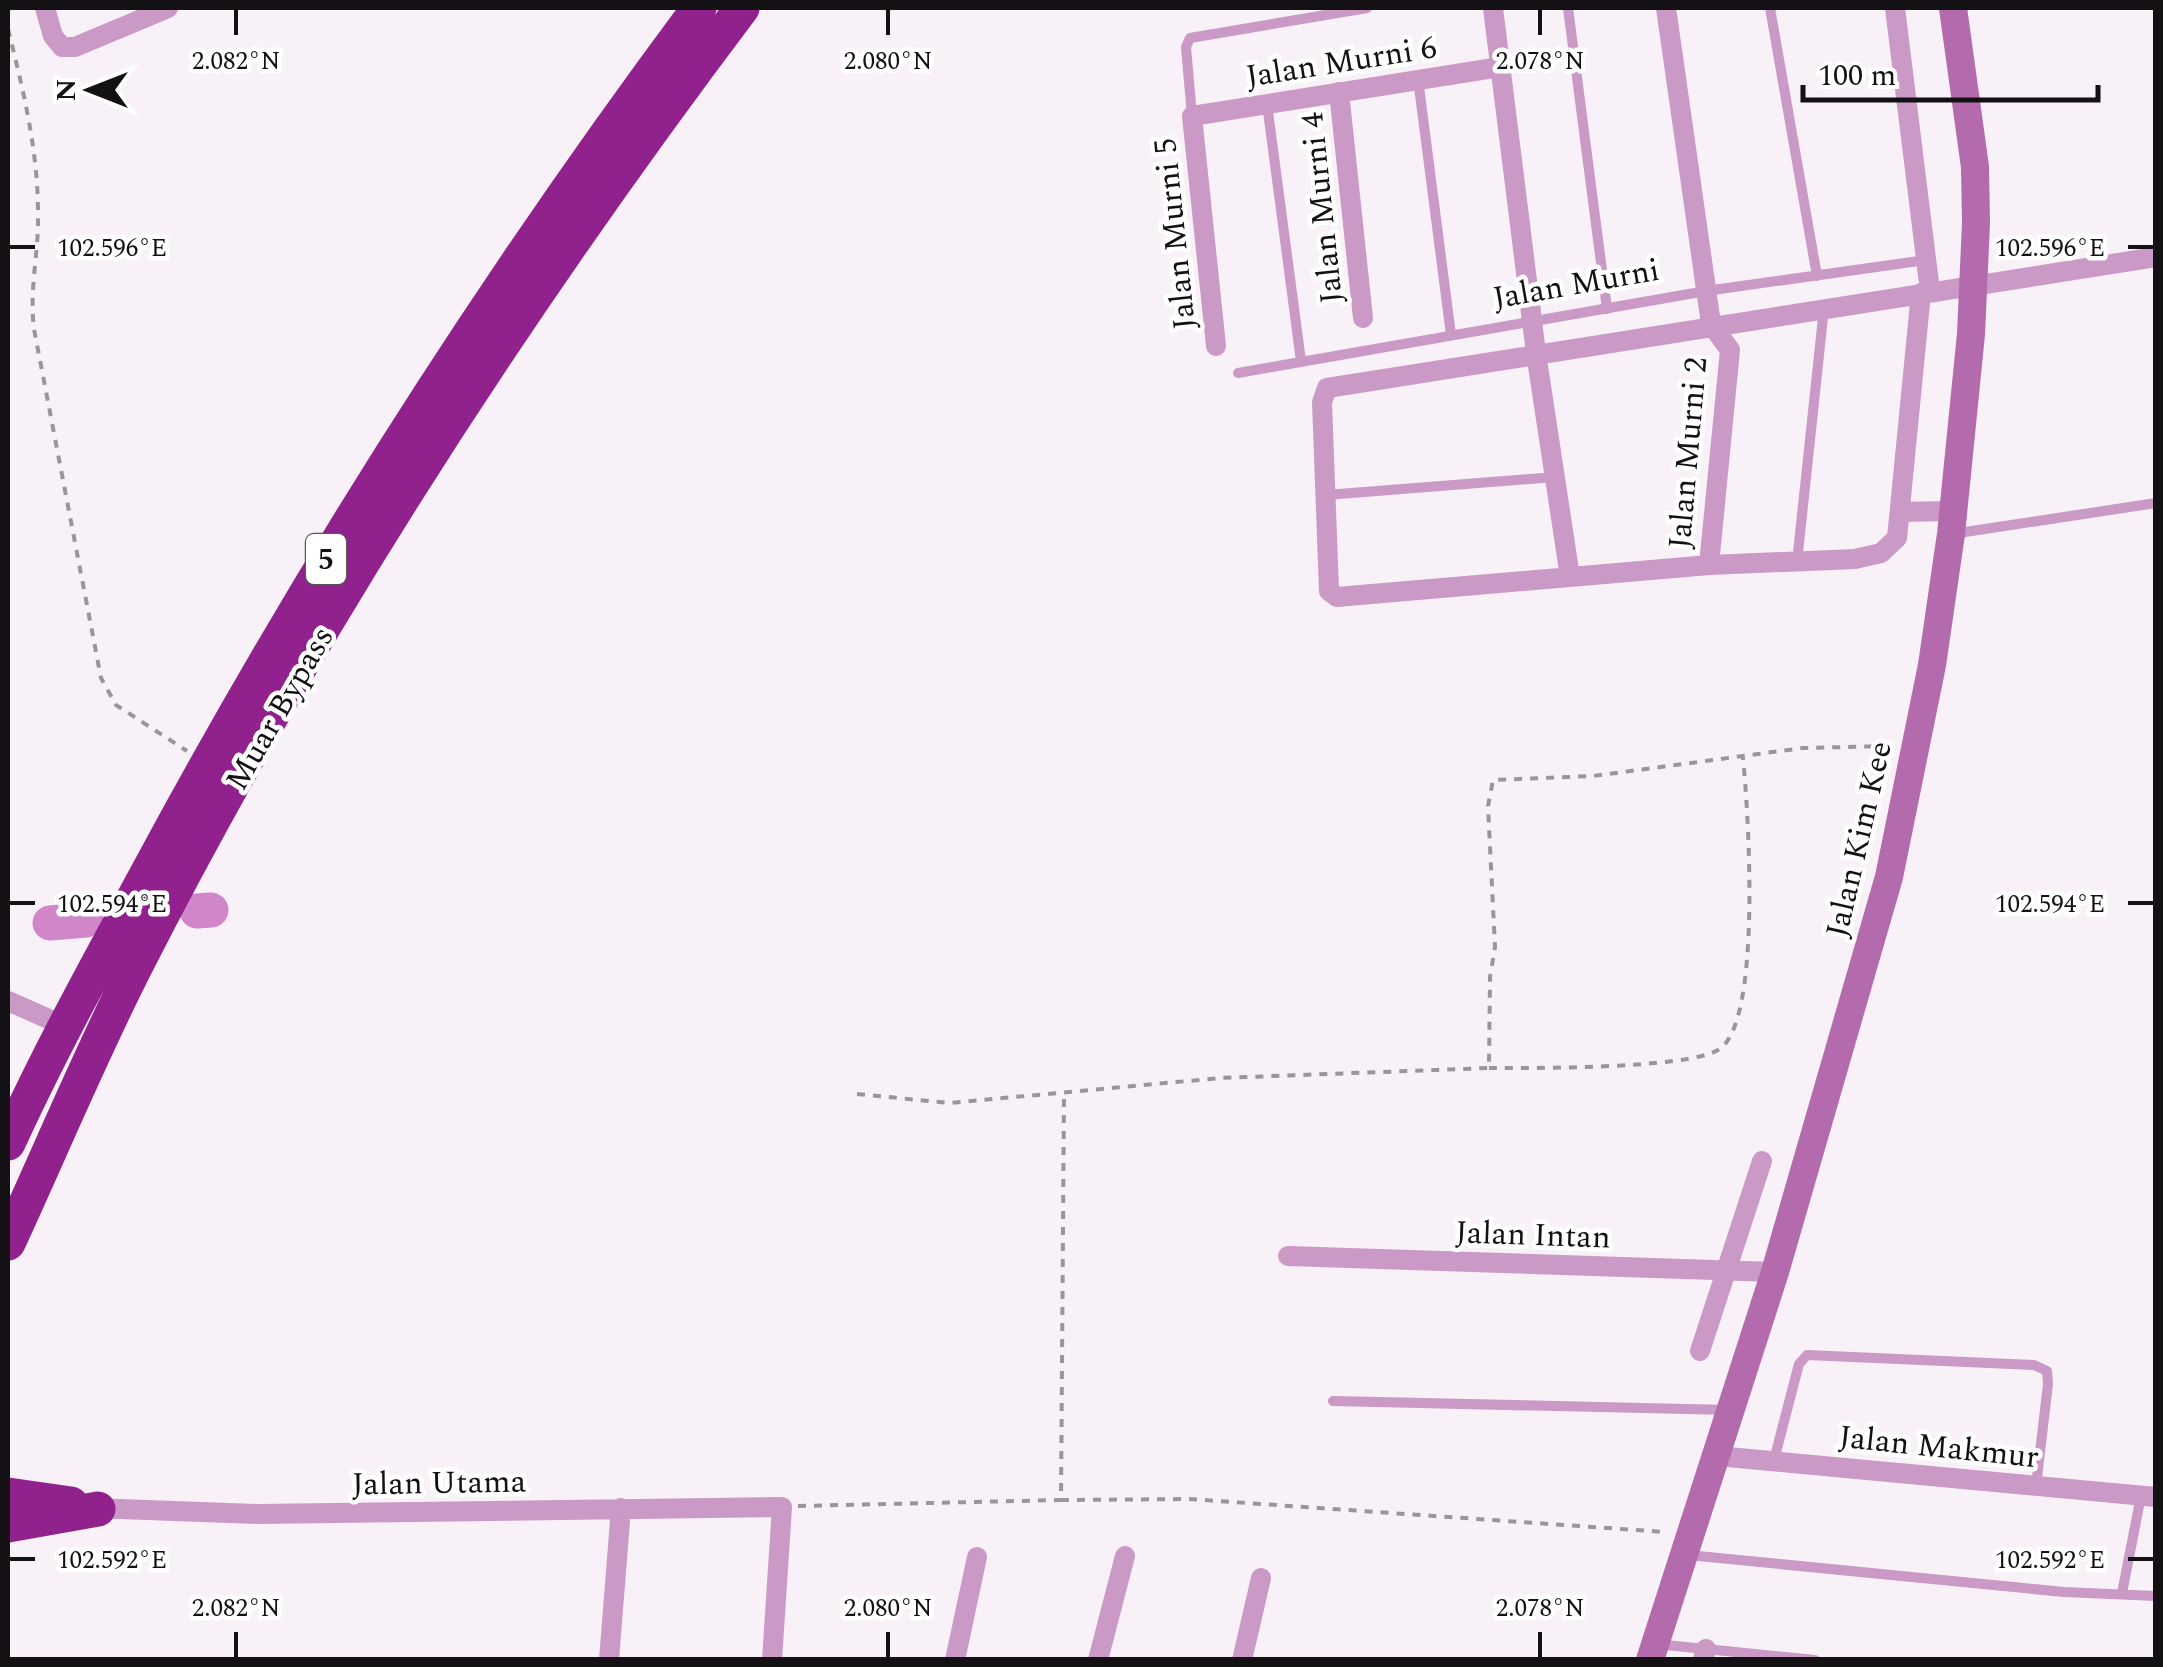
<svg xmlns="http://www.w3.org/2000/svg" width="2163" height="1667" viewBox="0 0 2163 1667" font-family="Spectral,serif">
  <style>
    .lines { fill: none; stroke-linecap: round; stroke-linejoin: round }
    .river { stroke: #d186ca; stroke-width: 35 }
    .path { stroke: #9a9599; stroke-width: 4; stroke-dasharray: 8 8; stroke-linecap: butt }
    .lane { stroke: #cb99c5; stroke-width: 10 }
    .street { stroke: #cb99c5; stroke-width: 20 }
    .secondary { stroke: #b46bae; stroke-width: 28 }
    .highway { stroke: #91218c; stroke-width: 35 }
    .ticks { fill: none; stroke: #131113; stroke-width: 4 }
    .labels { text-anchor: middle; stroke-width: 9; stroke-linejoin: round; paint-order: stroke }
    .shield { fill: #fff; stroke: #5a585a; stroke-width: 2.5 }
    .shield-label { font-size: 30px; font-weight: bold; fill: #131113 }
    .street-label { font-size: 32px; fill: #131113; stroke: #fff }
    .ticks-label { font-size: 25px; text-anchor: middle; fill: #131113; stroke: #fff; stroke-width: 9; stroke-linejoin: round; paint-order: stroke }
  </style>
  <rect width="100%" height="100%" fill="#f8f1f7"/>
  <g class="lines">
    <path class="river" d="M197,911L211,910
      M50,923L86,920"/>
    <path class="path" d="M8,29C23,89 38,150 38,213C39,253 29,288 34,329L101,678L116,705L187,751
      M1489,1068C1534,1068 1685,1069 1718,1050C1763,1025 1748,807 1743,758
      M857,1094L950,1103L1220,1078L1489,1068L1490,977L1495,947L1488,806L1493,780L1593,776L1803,748L1891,746
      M1061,1500L1189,1499L1665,1532
      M798,1506L1061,1500L1064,1093"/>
    <path class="lane" d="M1568,8L1607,309
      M1770,8L1817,276
      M1418,79L1451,335
      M1267,104L1301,361
      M1192,116L1186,47L1190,38L1367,8
      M1238,373L1706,291L1926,260
      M1326,495L1555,477
      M1952,534L2156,503
      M1797,562L1824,308
      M1333,1401L1730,1410
      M1774,1460L1799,1364L1807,1355L2034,1365L2047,1371L2048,1384L2036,1486
      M1688,1555L2064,1592L2156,1596
      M2122,1593L2141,1496
      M1656,1644L1815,1660"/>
    <path class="street" d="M45,8L53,36L62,47H75L168,8
      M1493,8L1536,353L1570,577
      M1666,8L1711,324L1730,350L1709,565
      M1895,8L1930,291
      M1339,92L1363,318
      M1921,293L1897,538L1881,553L1855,559L1709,565L1337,597L1329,591L1322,402L1327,388L2156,257
      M1216,346L1192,116L1500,67
      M1901,512L1950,511
      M8,1001L62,1025
      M1288,1256L1775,1272
      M1700,1351L1762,1161
      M1717,1456L2156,1497
      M92,1508L258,1514L782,1507L772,1660
      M609,1660L621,1508
      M955,1660L977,1557
      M1098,1660L1125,1556
      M1242,1660L1261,1578
      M1703,1660L1706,1649"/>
    <path class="secondary" d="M1650,1660L1775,1272L1889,877L1932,665L1951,534L1971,334L1976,223L1975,167L1953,8"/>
    <path class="highway" d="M8,1143C54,1042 108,946 161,848C320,555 500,275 699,8
      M8,1243C50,1152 89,1058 134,969C307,630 514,310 742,8
      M8,1495L71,1504
      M8,1525L98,1509"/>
  </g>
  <path class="ticks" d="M236,10V35M888,10V35M1540,10V35M10,247H35M2128,247H2153M10,903H35M2128,903H2153M10,1559H35M2128,1559H2153M236,1632V1657M888,1632V1657M1540,1632V1657"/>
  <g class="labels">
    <rect class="shield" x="306" y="534" width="40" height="50" rx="8"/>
    <g class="shield-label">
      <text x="326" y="569">5</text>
    </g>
    <g class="street-label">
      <text transform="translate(1341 61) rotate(-9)" y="11">Jalan Murni 6</text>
      <text transform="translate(1321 208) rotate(-96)" y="11">Jalan Murni 4</text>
      <text transform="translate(1174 234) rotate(-96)" y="11">Jalan Murni 5</text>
      <text transform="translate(1576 283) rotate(-10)" y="11">Jalan Murni</text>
      <text transform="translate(1687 453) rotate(-85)" y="11">Jalan Murni 2</text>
      <text transform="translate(279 708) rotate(-60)" y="11">Muar Bypass</text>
      <text transform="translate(1858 839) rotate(-77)" y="11">Jalan Kim Kee</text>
      <text transform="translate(1533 1234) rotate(2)" y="11">Jalan Intan</text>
      <text transform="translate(1939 1446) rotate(6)" y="11">Jalan Makmur</text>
      <text transform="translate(439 1482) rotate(-1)" y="11">Jalan Utama</text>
    </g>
  </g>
  <g class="ticks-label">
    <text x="236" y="69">2.082°N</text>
    <text x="888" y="69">2.080°N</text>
    <text x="1540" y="69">2.078°N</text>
    <text x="2050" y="256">102.596°E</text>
    <text x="112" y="256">102.596°E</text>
    <text x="2050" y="912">102.594°E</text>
    <text x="112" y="912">102.594°E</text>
    <text x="2050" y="1568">102.592°E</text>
    <text x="112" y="1568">102.592°E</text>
    <text x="236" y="1616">2.082°N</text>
    <text x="888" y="1616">2.080°N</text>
    <text x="1540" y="1616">2.078°N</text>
  </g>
  <rect width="2163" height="1667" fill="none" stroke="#131113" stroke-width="20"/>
  <g transform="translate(90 90) rotate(270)" stroke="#ffffff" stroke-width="8" paint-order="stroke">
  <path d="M0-8L18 38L0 25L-18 38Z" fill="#131113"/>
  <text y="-15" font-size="28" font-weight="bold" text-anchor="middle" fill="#131113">N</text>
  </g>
  <path d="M1803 85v15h295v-15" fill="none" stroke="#131113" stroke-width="5"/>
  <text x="1818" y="85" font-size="30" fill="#131113" stroke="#ffffff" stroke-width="8" paint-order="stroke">100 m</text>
</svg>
